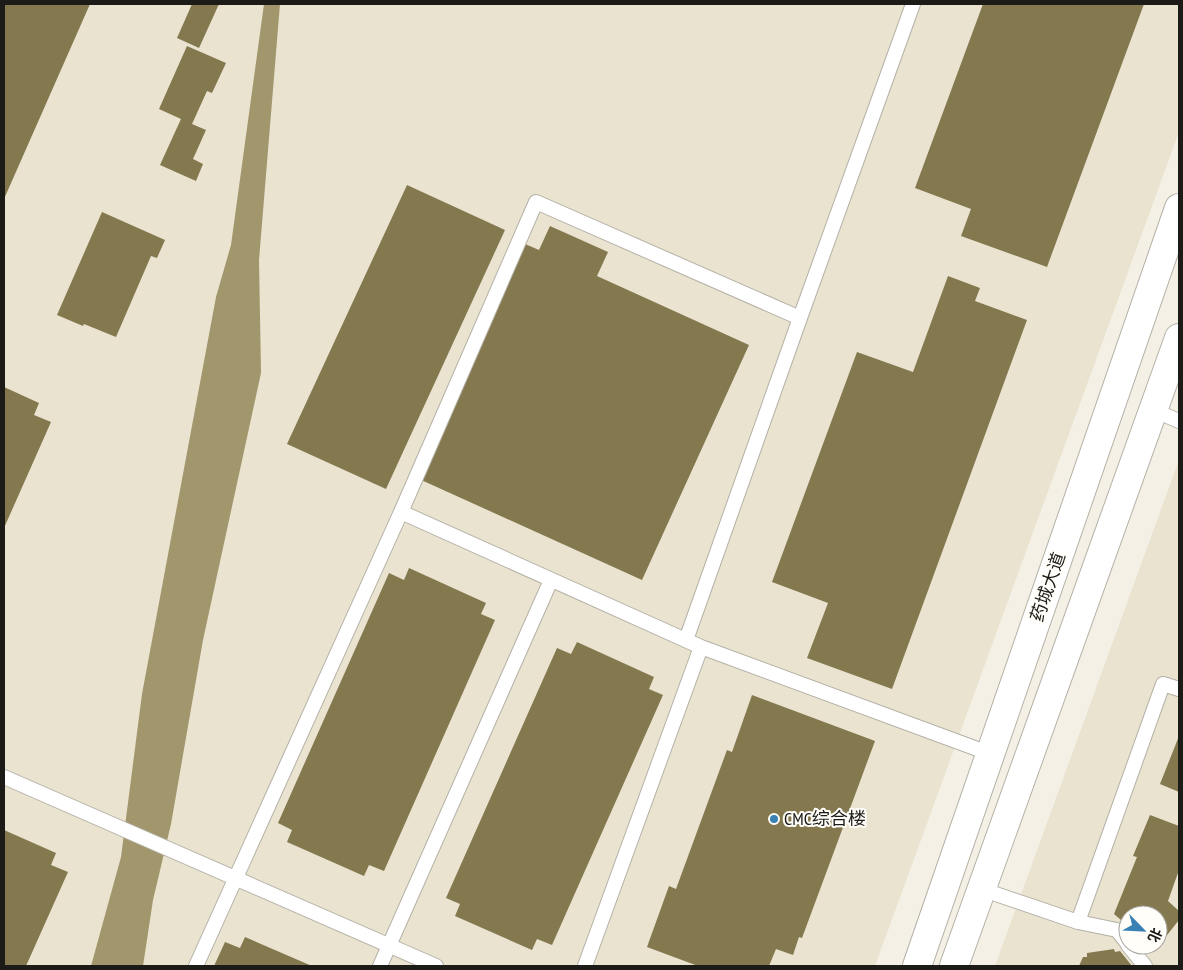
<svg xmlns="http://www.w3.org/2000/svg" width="1183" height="970" viewBox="0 0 1183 970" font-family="'PT Sans Narrow','Noto Sans SC',sans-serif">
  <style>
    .built { fill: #e9e3d0; fill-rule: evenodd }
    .water { fill: #a2966c }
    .building { fill: #84784f }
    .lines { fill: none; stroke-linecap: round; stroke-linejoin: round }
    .service-casing { stroke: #b4b1a6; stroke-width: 16 }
    .secondary-casing { stroke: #b4b1a6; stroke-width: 30 }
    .service { stroke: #fff; stroke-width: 14 }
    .secondary { stroke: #fff; stroke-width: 28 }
    .poi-dot { fill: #3980b5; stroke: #fffef9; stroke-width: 2 }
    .labels { text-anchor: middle; stroke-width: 4; stroke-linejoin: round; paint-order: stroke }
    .street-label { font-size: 18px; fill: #1c1b17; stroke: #fffef9 }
    .poi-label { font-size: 18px; fill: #1c1b17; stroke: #fffef9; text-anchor: start }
  </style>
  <rect width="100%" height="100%" fill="#f4f0e5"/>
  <path class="built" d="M4,4H1179V132L875,966H4Z
    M1179,460V966H995ZM1128,915H1158V945H1128Z"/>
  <path class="water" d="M264,4H280L259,260L261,373L203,640L171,824L153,900L143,966H91L121,857L142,694L216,297L231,245Z"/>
  <path class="building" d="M4,4H90L4,199Z
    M192,4H219L199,48L177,38Z
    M983,4H1144L1047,267L961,236L971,209L915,188Z
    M187,46L226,63L212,93L207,91L192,124L206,130L193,159L203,164L196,181L160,165L181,119L159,109Z
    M407,185L505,230L386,489L287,444Z
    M102,212L165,240L157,258L151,256L116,337L84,324L83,326L57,315Z
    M550,226L608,252L597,276L749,345L642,580L419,479L525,244L539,250Z
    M948,276L980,288L975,301L1027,320L892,689L807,658L828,603L772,582L857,352L913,372Z
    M4,387L39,403L34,415L51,422L4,528Z
    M409,568L486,603L481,614L495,620L384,871L369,865L364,876L287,842L292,830L278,823L389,573L404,580Z
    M577,642L654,677L649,689L663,695L552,945L537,939L532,950L455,916L460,904L446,898L557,648L571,654Z
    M752,695L875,741L802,938L799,937L793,955L776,949L769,966H698L647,947L669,886L676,889L727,750L732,752Z
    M1179,736V792L1160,784Z
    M1150,815L1179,826V870L1168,901L1179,911V920L1156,949L1151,945H1158V915H1128V926L1114,914L1137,857L1133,856Z
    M4,830L56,853L51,865L68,872L26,966H4Z
    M245,937L312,966H214L225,942L240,948Z
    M1114,949L1115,952L1120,951L1132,966H1079L1083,957H1087V953Z"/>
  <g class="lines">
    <g class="service-casing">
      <path id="service" d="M1153,410L1179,421
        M401,512L536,202L800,318
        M686,640L800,318L913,4
        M4,777L436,966
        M981,889L1078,922L1163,684L1179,689
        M1078,922L1117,930L1128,944
        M1128,945L1145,966
        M196,966L401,512L701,647L991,754
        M380,966L551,580
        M585,966L701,647"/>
    </g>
    <g class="secondary-casing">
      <path id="secondary" d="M917,966L1179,208
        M954,966L1179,338"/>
    </g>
    <use href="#service" class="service"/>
    <use href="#secondary" class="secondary"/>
  </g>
  <circle class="poi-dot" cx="774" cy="819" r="5"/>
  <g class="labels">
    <g class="street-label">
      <text transform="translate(1048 587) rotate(-71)" y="6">药城大道</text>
    </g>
    <g class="poi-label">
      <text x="784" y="825">CMC综合楼</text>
    </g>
  </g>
  <rect width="1183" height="970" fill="none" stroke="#1c1b17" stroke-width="10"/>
  <g transform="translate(1143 930) rotate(114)"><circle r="24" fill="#fffef9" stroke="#a4a39f"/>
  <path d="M0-4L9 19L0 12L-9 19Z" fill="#3980b5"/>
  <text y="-8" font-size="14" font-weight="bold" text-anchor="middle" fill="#1c1b17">北</text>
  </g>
</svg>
